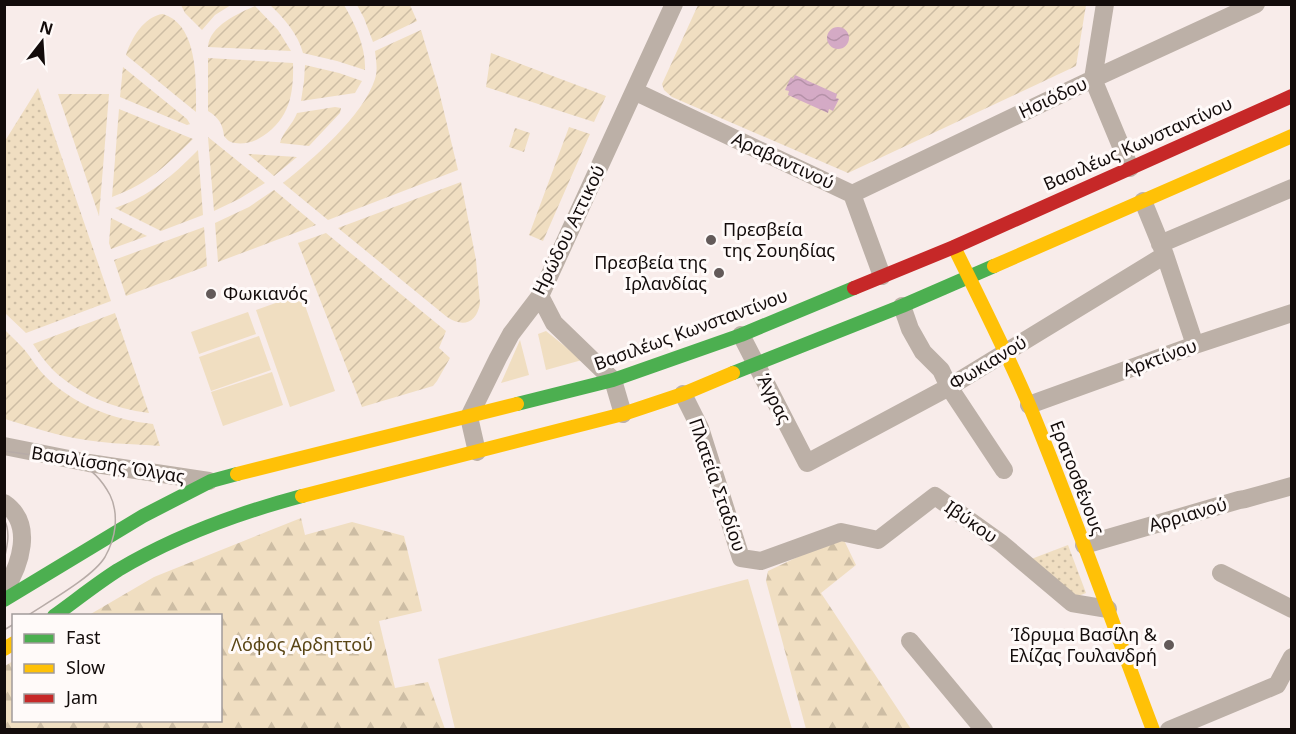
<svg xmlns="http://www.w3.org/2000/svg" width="1296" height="734" viewBox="0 0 1296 734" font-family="'Noto Sans',sans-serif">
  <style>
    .grass { fill: #f0dec1 }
    .forest { fill: url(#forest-firs) }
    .park { fill: url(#park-dots) }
    .garden { fill: url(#garden-furrows) }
    .water { fill: url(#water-waves) }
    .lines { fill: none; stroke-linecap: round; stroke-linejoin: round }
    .street { stroke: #bcb0a7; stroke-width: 18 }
    .fast { stroke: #4caf50; stroke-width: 14 }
    .slow { stroke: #ffc107; stroke-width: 14 }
    .jam { stroke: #c62828; stroke-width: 14 }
    .tram { stroke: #b7aba7; stroke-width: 1.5 }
    .poi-dot { fill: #635a59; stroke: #fffaf9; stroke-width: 2 }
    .labels { text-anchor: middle; stroke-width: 6; stroke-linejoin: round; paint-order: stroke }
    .street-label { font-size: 18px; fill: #130c0b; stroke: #fffaf9 }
    .poi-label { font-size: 18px; fill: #130c0b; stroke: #fffaf9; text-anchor: start }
    .park-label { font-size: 18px; fill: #594515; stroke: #fffaf9 }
  </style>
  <defs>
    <pattern id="forest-firs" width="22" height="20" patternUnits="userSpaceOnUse" patternTransform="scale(1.5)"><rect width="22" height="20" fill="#f0dec1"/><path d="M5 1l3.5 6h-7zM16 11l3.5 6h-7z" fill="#cdbda4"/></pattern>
    <pattern id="park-dots" width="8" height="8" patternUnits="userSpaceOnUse" patternTransform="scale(1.5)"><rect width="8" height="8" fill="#f0dec1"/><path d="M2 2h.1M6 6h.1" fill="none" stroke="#cdbda4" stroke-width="1.8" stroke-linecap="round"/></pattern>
    <pattern id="garden-furrows" width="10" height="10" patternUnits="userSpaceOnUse" patternTransform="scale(1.5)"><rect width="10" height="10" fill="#f0dec1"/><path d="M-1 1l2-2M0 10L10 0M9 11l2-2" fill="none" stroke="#cdbda4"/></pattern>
    <pattern id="water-waves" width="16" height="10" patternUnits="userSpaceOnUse" patternTransform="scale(1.5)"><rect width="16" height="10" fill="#d4aac5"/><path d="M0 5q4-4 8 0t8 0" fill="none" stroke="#b591a8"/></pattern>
  </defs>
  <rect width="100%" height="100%" fill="#f8ecea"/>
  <path class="grass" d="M301,294L335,391L290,407L256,310Z
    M248,312L256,334L199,354L191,332Z
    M546,331L582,360L546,370L538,334Z
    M259,336L271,370L211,391L199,357Z
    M520,340L529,375L501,383Z
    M272,372L283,405L223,426L211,392Z
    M748,579L792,729H455L438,659Z"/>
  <path class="forest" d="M301,518L305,535L352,522L404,536L422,611L379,621L395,688L428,682L445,729H5V666L13,661L14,720H220V616L89,615L154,577Z
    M842,536L856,565L821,593L911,729H806L766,581L768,571Z"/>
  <path class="park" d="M38,88L111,301L26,333L5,313V141Z
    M1068,545L1086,593L1073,598L1026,561Z"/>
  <path class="garden" d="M181,5V4L231,5L215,15L202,30L185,13Z
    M270,5H344C355,24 366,47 365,70L337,61L303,53C298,34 284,18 270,5Z
    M357,5H410L417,21L373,42L364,18Z
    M698,5H1086L1076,66L848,173L672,97L664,90L662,84Z
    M255,6L278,30L291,51L208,47C209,26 239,13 255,6Z
    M163,14C199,25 196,83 196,112L126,55C131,39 144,16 163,14Z
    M421,30L438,87L458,170L328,220L283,183C312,160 364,115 375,79C378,70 376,60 375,51Z
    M491,53L606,96L594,122L486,87Z
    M208,58L293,63C294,95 289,122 258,139C251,143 239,145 231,142C228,141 226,138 224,136C223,124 218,117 208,111Z
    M305,65L339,73L362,81L355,93L301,101L304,81Z
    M123,67L187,119L190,124L187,125L120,97Z
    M58,94H109L99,216Z
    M335,107L341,108L340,113L309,146L280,143C282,133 293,124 297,113Z
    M119,109L193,139C165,166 150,183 112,197Z
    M569,127L590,134L543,241L529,235Z
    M515,128L530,133L524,152L509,147Z
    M208,137L265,183L239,199L214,211Z
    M198,150L203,215L161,231L115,208C152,195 171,177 198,150Z
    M248,154H250L297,157L274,176Z
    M461,182L476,260L480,303C477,323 463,328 447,317L338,228Z
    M274,190L316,225L218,262L215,223L249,207Z
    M111,218L147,236L111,249L109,243Z
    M204,227L207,266L126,296L114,260Z
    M326,233L446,331L439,348L450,358L437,381L433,386L362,407L298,243Z
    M115,313L149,413C114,409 78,394 53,370C45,362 39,353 33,344Z
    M5,330C10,335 16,341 21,346C30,355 36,367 44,375C72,404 113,420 153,424L160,446C135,444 110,444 86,440C58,436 31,427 5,419Z"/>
  <path class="water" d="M827 38a11 11 0 1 1 22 0a11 11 0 1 1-22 0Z
    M795,75L837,94L836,98L839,99L833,111L829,109L828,113L788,95L789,91L785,90L791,77L793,79Z"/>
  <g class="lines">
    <path class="street" d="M1105,4L1093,79L1130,168
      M634,91L852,194L882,276
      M852,194L1093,79L1256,4
      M1143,201L1165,255L1195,345
      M1160,244L1292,188
      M540,296L554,323L613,380L623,414
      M902,306L910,329L923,352L941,370L949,387L1004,470
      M741,335L807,463L949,387L1165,255
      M683,394L700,428L741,558L761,561L841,532L878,540L935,496L1001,543L1072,603L1108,609
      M1029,405L1195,345L1292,313
      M4,446L89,463L209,481
      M477,452L469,417L498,358L511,334L540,296L674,4
      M4,503C35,524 20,566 4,591
      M1084,545L1239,500L1245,499L1292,486
      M1221,573L1292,609
      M910,641L984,730
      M1169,730L1277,685L1292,657"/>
    <path class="fast" d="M733,373L902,306L994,266
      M517,404L613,380L741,335L854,288
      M4,600L143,516L211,481L237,474
      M54,616C75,601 96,584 118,570C175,536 238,513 302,496"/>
    <path class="slow" d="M954,247C980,300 1007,353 1030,407C1074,513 1112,622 1153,730
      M994,266L1292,136
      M237,474L517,404
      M302,496L623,414L683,394L733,373
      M4,649L14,643"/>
    <path class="jam" d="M854,288L954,247L1292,96"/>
    <path class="tram" d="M4,451C18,453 32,455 46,457C57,458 68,458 78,463C92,469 103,482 110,495C115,505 116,516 115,527C114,537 110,548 105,557C93,577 48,602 27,616
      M4,519C11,532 7,547 4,560
      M4,630L14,624"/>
  </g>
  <g class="poi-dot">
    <circle cx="711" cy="240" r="6"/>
    <circle cx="719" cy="273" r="6"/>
    <circle cx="211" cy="294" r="6"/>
    <circle cx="1169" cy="645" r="6"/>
  </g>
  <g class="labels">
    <g class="street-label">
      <text transform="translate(1053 98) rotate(-25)" y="6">Ησιόδου</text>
      <text transform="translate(1138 144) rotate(-24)" y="6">Βασιλέως Κωνσταντίνου</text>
      <text transform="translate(783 161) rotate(25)" y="6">Αραβαντινού</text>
      <text transform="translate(569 230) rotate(-64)" y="6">Ηρώδου Αττικού</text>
      <text transform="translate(691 330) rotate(-20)" y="6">Βασιλέως Κωνσταντίνου</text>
      <text transform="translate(1160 358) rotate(-20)" y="6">Αρκτίνου</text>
      <text transform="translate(988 363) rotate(-31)" y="6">Φωκιανού</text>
      <text transform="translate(774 399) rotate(63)" y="6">Άγρας</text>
      <text transform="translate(108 465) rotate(9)" y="6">Βασιλίσσης Όλγας</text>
      <text transform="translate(1077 478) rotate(69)" y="6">Ερατοσθένους</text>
      <text transform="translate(717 485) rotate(71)" y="6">Πλατεία Σταδίου</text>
      <text transform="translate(1188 515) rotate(-16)" y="6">Αρριανού</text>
      <text transform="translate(971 522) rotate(35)" y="6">Ιβύκου</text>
    </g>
    <g class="poi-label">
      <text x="723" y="236">Πρεσβεία<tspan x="723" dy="21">της Σουηδίας</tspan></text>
      <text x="707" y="269" text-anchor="end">Πρεσβεία της<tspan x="707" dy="21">Ιρλανδίας</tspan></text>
      <text x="223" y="300">Φωκιανός</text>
      <text x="1157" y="641" text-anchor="end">Ίδρυμα Βασίλη &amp;<tspan x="1157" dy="21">Ελίζας Γουλανδρή</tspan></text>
    </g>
    <g class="park-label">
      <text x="302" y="651">Λόφος Αρδηττού</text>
    </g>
  </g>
  <rect width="1296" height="734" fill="none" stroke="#130c0b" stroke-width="12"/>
  <rect x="12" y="614" width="210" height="108" fill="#fffaf9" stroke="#a19b9a" stroke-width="1.5"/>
  <rect x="24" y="634" width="30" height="9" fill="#4caf50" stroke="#a19b9a" stroke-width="1.5"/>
  <text x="66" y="644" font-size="18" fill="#130c0b">Fast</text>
  <rect x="24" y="664" width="30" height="9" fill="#ffc107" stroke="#a19b9a" stroke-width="1.5"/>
  <text x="66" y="674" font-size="18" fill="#130c0b">Slow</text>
  <rect x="24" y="694" width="30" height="9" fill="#c62828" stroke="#a19b9a" stroke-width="1.5"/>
  <text x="66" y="704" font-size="18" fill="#130c0b">Jam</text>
  <g transform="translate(42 42) rotate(17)" stroke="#fffaf9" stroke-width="4.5" paint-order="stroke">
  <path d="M0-4.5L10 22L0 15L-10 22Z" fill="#130c0b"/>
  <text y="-9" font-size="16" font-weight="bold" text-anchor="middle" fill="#130c0b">N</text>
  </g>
</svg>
